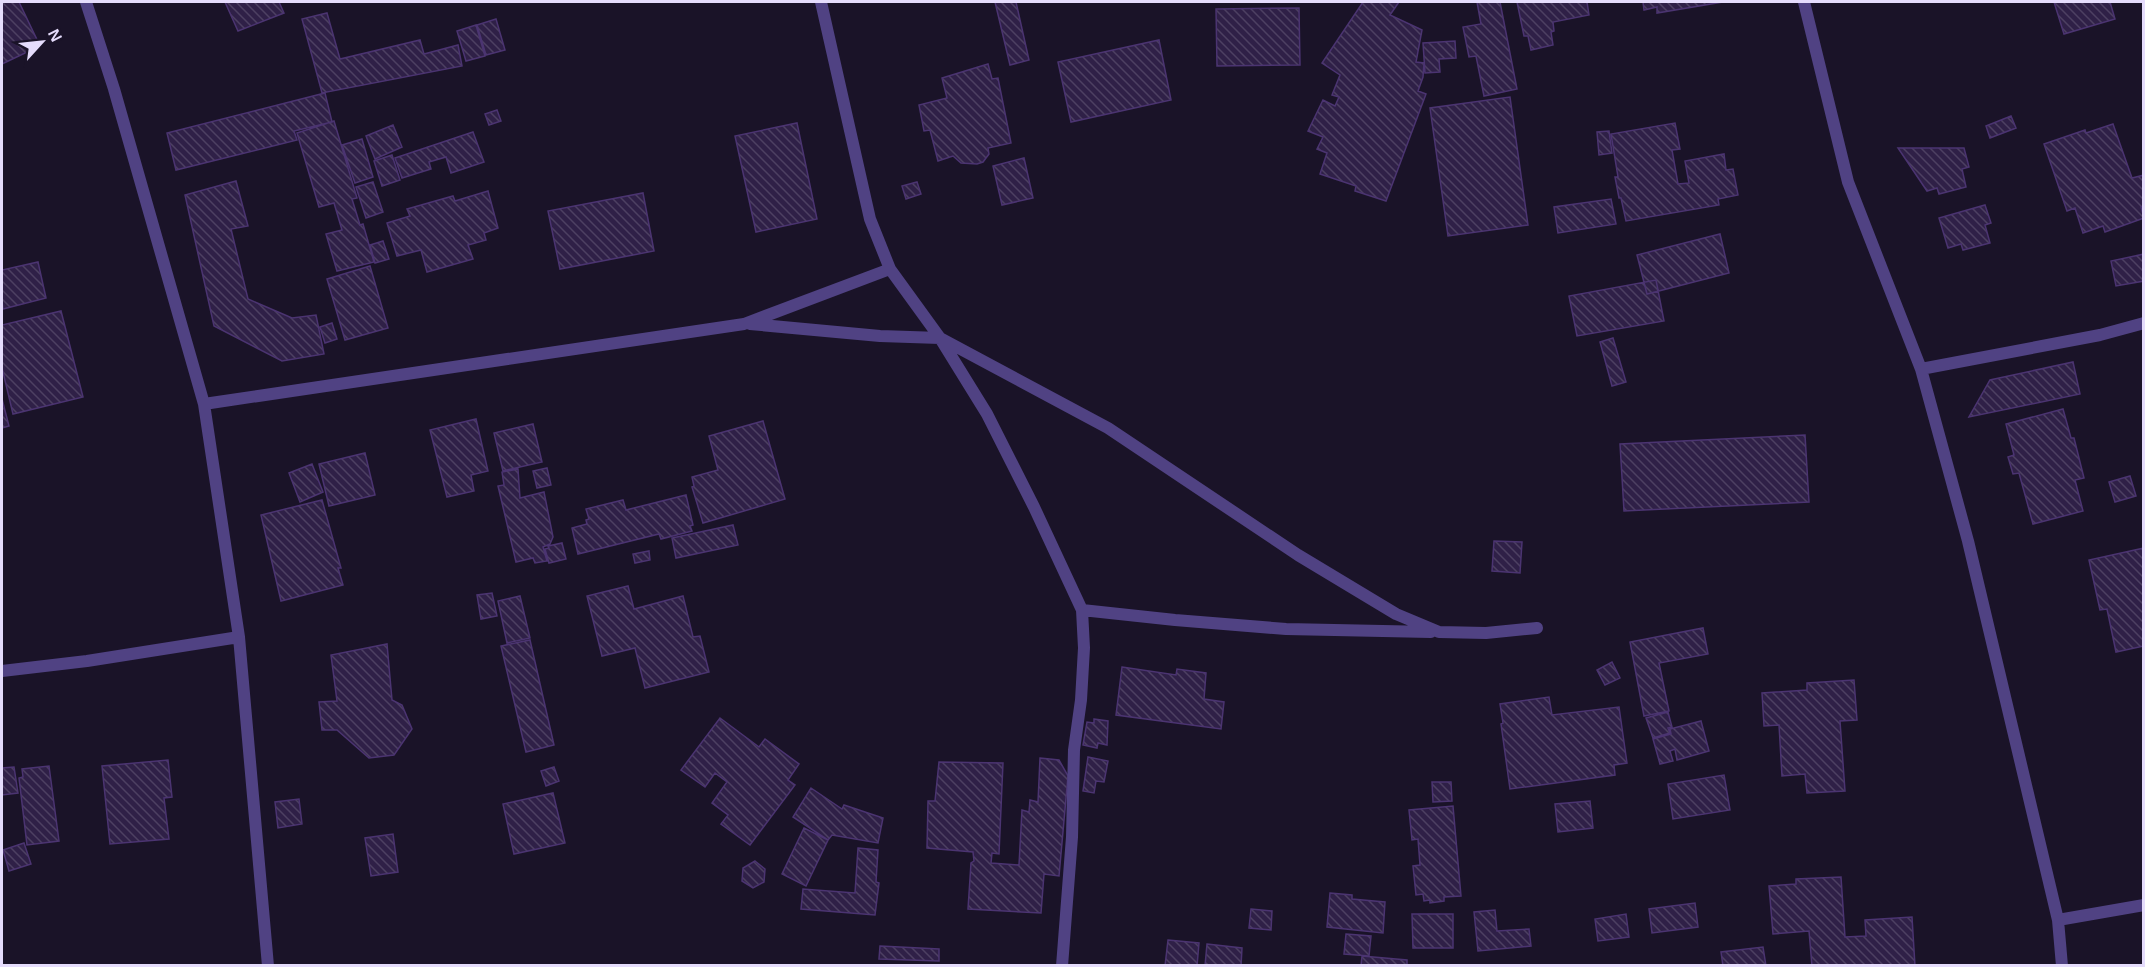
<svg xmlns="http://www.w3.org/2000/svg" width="2145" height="967" viewBox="0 0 2145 967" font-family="Helvetica,sans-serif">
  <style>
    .building { fill: url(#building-back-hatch); stroke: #4b3471; stroke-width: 1.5 }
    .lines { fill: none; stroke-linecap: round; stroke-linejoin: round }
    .minor { stroke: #504283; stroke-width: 12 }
  </style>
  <defs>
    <pattern id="building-back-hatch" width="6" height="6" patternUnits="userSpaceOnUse" patternTransform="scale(1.5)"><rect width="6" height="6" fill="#2f2047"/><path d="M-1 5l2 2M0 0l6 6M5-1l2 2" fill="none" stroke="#4d4062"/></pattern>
  </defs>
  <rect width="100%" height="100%" fill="#1a1328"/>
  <path class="building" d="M2,2H19L40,46L2,64Z
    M225,2H279L284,13L238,31Z
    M995,2H1016L1029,60L1010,65Z
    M1363,2H1399L1390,15L1422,30L1416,62L1424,63L1423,77L1418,91L1426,94L1386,201L1355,191L1356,186L1320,174L1327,153L1317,149L1323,137L1308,131L1323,100L1335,106L1339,97L1332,95L1340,75L1322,63Z
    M1477,2H1500L1517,89L1484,96L1476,56L1469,57L1463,27L1481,24Z
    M1517,2H1587L1589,15L1553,22L1554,31L1551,32L1553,45L1531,50L1528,36H1524Z
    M1643,2H1723L1657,13V7L1644,10Z
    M2054,2H2110L2115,19L2064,34Z
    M1299,8L1300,65L1217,66L1216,9Z
    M327,13L340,59L420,40L424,54L458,45L462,66L322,93L302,19Z
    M496,19L505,50L486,55L477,25Z
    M476,25L485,56L466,61L457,31Z
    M1159,40L1171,100L1071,122L1058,62Z
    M1455,41L1456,58L1439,59L1440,72L1425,73L1423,43Z
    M988,64L992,79L998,78L1011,143L988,148L989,154L983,162L977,164L961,163L953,156L938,161L930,130L924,131L919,105L947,98L942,78Z
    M325,93L332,122L294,131L297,140L176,170L167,133Z
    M1510,97L1528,225L1448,236L1430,108Z
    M497,110L501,121L489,125L485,114Z
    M2011,116L2016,128L1990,138L1986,126Z
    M334,121L357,198L352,199L360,225L363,224L374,262L337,271L326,234L342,230L334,203L319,207L297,133Z
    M797,123L817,219L756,232L735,136Z
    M1675,123L1680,149L1672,150L1678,184L1689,183L1685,161L1724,154L1726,170L1733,169L1738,195L1718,199L1719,205L1626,221L1621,198H1619L1615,177H1618L1611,134Z
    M2113,124L2132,178L2144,175V206L2141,207L2144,218L2105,232L2103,226L2083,233L2075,208L2067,211L2044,144L2085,130L2086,133Z
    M393,125L402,147L375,159L366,136Z
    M1609,131L1612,153L1599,155L1597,132Z
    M473,132L484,162L451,173L446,157L429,162L431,169L402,178L395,158Z
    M362,139L373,177L355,183L342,145Z
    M1898,148H1964L1969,167L1962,169L1966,187L1939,194L1937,188L1927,191Z
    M392,155L400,180L382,186L374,161Z
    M1024,158L1033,198L1002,205L993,166Z
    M236,181L248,226L231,229L248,299L292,318L316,315L324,354L282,361L214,326L185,195Z
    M373,182L383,212L366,218L356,187Z
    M917,182L921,194L906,199L902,186Z
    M488,191L498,228L484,233L486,240L468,245L473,259L427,272L421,250L397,256L387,223L410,216L407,209L453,196L455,201Z
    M643,193L654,251L560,269L548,211Z
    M1611,199L1616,224L1558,233L1554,207Z
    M1985,205L1991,223L1985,225L1990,243L1963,250L1961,244L1948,248L1939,218Z
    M1720,234L1729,273L1647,294L1637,255Z
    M383,241L389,259L375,263L370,245Z
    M2144,254V281L2116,286L2111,261Z
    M38,262L46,298L3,309L2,301V270Z
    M370,266L388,328L345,340L327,279Z
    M1656,280L1664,321L1577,336L1569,296Z
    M61,311L83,397L13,414L2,368V325Z
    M332,323L337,339L325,343L320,327Z
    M1613,338L1626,382L1612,386L1600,342Z
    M2073,362L2080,394L1969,417L1990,380Z
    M2,399L9,426L2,428Z
    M2063,409L2071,438H2074L2084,478L2075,480L2083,511L2033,524L2019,473L2013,474L2008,457L2014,455L2006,424Z
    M476,419L488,471L471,475L474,491L447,497L430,430Z
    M763,421L785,499L703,523L692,487L694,486L692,477L718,470L709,436Z
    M533,424L542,462L503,471L494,433Z
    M1805,435L1809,502L1624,511L1620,444Z
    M365,453L375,495L329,506L319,464Z
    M312,464L323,492L300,502L289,473Z
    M547,468L551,485L537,488L533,471Z
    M518,469L520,498L544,492L553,537L550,544L543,547L547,561L535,563L533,558L516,562L498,486L504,485L502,472Z
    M2130,476L2136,496L2115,502L2109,482Z
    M686,495L693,525L690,526L692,531L661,539L659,534L578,554L572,528L587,524L586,520L589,519L586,509L623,500L626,510Z
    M322,500L341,568H338L343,585L281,601L261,515Z
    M733,525L738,545L676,558L672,538Z
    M1494,541L1522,542L1520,573L1492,571Z
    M562,543L566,559L549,563L545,549L549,548L548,546Z
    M2144,548V646L2116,652L2107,609L2100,610L2089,560Z
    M649,551L650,560L635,563L633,554Z
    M628,586L634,609L683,596L693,637L700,636L709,672L645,688L635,648L602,656L587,596Z
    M492,593L497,616L481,619L477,595Z
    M520,596L530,638L507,643L498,601Z
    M1703,628L1708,654L1659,663L1669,711L1644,716L1630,642Z
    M530,640L554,745L526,752L501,646Z
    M387,644L392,700L402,705L412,729L394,755L369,758L337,730H322L319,702L337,701L331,655Z
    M1612,662L1620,678L1605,685L1597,670Z
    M1122,667L1176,675L1177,669L1206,673L1204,699L1224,702L1221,729L1116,715Z
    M1854,680L1857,720L1840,721L1845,791L1807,793L1805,774L1782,776L1779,725L1764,726L1762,693L1807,690V683Z
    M1549,697L1552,715L1619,707L1627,763L1614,765L1615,775L1510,789L1501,724L1503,723L1500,704Z
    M1668,712L1672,727L1668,728L1670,733L1653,738L1646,718Z
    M720,718L759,747L765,739L799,764L788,780L795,785L750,845L721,824L728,815L712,803L727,782L715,773L705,787L681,770Z
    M1094,719L1108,721L1107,745L1098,743L1097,748L1083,745L1087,722L1094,723Z
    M1701,721L1709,751L1677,760L1675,749L1670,751L1673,761L1660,764L1653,739L1671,734L1670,729Z
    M1088,757L1108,761L1104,782L1096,781L1094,793L1083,791Z
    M1040,758L1059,760L1068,776L1059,876L1044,874L1041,913L968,909L971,863L974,861L973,852L927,848L928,801H935L939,762L1003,763L999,854L992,853L991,863L1019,865L1022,810L1029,812L1030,800L1038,802Z
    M168,760L172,797L164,798L169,839L110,844L102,766Z
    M49,766L59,841L27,845L19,778L23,777L22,769Z
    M14,767L18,793L2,795V768Z
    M554,767L559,781L546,786L541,771Z
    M1724,775L1730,810L1673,819L1668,784Z
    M1432,782H1451L1452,801L1433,802Z
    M811,788L842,809L844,805L883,818L878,843L832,835L828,840L793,817Z
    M553,793L565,843L514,854L503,804Z
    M299,799L302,824L278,828L275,802Z
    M1590,801L1593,828L1558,832L1555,804Z
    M1453,806L1461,896L1444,897V901L1430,903V900L1424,901L1423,894L1416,895L1413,866L1420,865L1418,839L1412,840L1409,810Z
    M804,828L828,840L806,886L782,874Z
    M393,834L398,872L371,876L365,838Z
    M24,843L31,864L9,871L3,850Z
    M858,848L878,850L876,882L879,883L875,915L801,909L803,889L855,893Z
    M755,861L765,869L764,882L753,888L742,881L743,868Z
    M1841,877L1845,937L1866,936L1865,920L1912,917L1915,966H1812L1809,931L1773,934L1769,886L1796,884V879Z
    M1330,893L1352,895V899L1385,902L1383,933L1327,927Z
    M1695,903L1698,927L1652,933L1649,909Z
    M1251,909L1272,911L1271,930L1249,928Z
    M1495,910L1497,931L1529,929L1531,946L1478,951L1474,912Z
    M1412,914H1453V948H1413Z
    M1626,914L1629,937L1598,941L1595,919Z
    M1346,934L1371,936L1369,956L1344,954Z
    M1168,940L1199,943L1197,966H1165Z
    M1207,944L1242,948L1241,966H1205Z
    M880,946L939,949V961L879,959Z
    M1763,947L1766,966H1723L1721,952Z
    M1362,956L1407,960V966H1361Z"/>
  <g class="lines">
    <path class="minor" d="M86,2L114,89L204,404L239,637L268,966
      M1804,2L1848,182L1921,369L1968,541L2058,920L2062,966
      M890,269L940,338L987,414L1034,507L1082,610L1084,648L1081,700L1074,750L1072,837L1062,966
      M750,324L880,336L940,338L1108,428L1298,555L1396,614L1439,632L1486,633L1537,628
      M1921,369L2100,335L2144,323
      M204,404L744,324L890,269L870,219L821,2
      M1082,610L1175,620L1286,629L1431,632
      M2,671L87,661L239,637
      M2058,920L2144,905"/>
  </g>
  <rect width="2145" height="967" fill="none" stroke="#e5dcfc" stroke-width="6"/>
  <g transform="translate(42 42) rotate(63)" stroke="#1a1328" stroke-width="4.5" paint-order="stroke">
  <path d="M0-4.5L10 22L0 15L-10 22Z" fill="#e5dcfc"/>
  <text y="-9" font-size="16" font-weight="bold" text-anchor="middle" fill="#e5dcfc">N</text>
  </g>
</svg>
